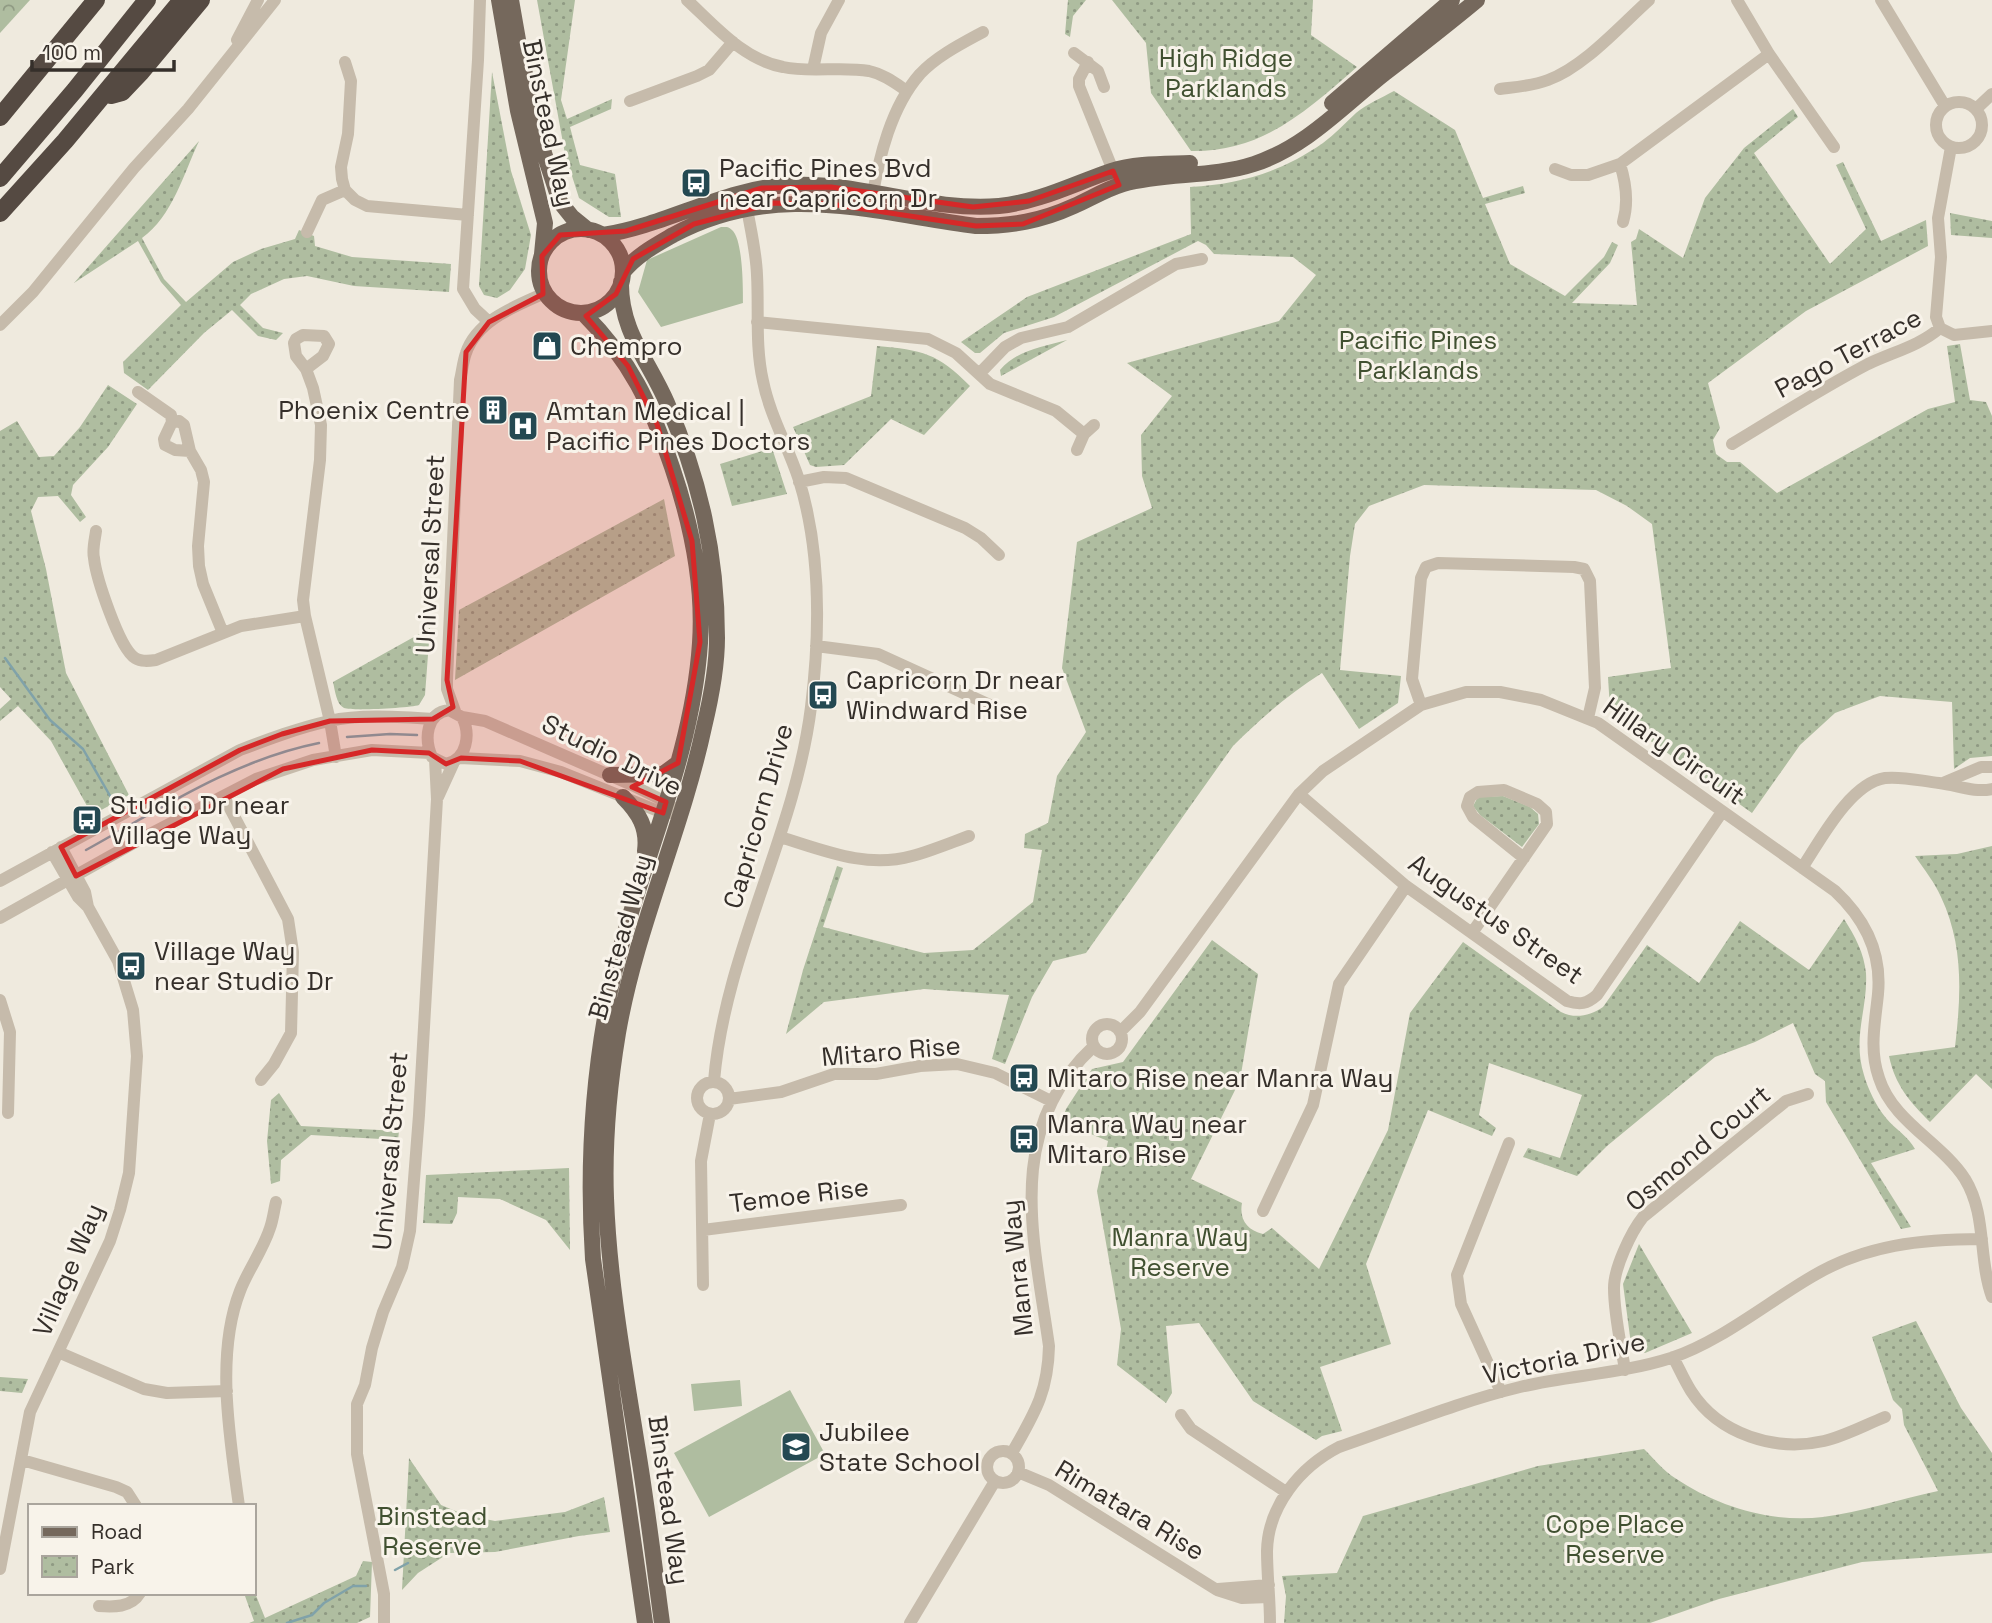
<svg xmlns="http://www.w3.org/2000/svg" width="1992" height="1623" viewBox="0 0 1992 1623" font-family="'Space Grotesk',sans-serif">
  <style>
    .forest { fill: url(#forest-crowns) }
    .park { fill: url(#park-dots) }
    .garden { fill: #afbda0 }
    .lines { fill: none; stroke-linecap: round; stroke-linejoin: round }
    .stream { stroke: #80a2a9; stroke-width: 2.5 }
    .minor { stroke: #c6bbab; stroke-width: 12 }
    .major { stroke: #75685c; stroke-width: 16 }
    .highway { stroke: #554a42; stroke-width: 18 }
    .marked { fill: #d62828; fill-opacity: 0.2; stroke: #d62828; stroke-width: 5; stroke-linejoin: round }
    .labels { text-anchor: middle; stroke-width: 6; stroke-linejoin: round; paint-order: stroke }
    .park-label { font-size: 26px; fill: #405030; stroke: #f8f3ea }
    .street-label { font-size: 26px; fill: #352f2a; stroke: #f8f3ea }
    .poi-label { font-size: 26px; fill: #352f2a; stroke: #f8f3ea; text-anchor: start }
  </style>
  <defs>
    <pattern id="forest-crowns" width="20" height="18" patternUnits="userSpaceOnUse" patternTransform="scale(1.75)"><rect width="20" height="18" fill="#afbda0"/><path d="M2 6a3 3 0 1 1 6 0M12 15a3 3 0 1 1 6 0" fill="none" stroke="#8f9a83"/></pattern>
    <pattern id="park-dots" width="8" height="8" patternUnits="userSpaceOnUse" patternTransform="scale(1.75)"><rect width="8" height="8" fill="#afbda0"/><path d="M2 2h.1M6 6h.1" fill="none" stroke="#8f9a83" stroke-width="1.8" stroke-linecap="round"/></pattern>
  </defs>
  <rect width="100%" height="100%" fill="#efeade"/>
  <path class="forest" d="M0,0H30L0,33Z"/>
  <path class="park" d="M537,0H575L561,100L567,119L612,99L611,109L570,127L580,165L615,174L621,217H609L579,198L565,154Z
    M1068,0H1086L1073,16L1070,37L1065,34Z
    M1112,0H1313L1311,35L1357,67C1306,111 1263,152 1191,151L1151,93L1146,43Z
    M492,72L511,171L531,235L525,269L510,290L497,298L484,295L479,286Z
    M1394,91L1455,130L1483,198L1523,186L1525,193L1485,204L1510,264L1565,296L1604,257L1612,242L1618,245L1610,263L1572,303L1637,305L1631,242L1636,239L1639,229L1683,258L1705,198L1744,148L1793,109L1798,117L1754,153L1830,264L1866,229L1836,165L1843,162L1881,241L1926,220L1928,246L1806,311L1708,383L1720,428L1713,440L1716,454L1727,462H1740L1777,493L1928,409L1955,402L1947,346L1960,344L1970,400L1986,402L1992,416V756L1970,758L1954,769L1952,702L1880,696L1835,713L1800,745L1752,813L1614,715L1610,709L1608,677L1671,668L1652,524L1627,506L1596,490L1424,485L1369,506L1355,524L1350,556L1340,670L1401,676L1398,703L1359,729L1322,673C1289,694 1261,718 1233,746L1086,953L1053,961L1032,997L1005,1064L992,1059L1009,995L924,989L824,1002L786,1034L803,970L837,866L843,868L823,927L924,953L973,950L1033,902L1042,850L1024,848L1025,834L1048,823L1057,776L1086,732L1062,668L1077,542L1152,508L1142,476L1141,435L1172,396L1127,363L1279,321L1316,275L1293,257L1214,254L1206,245L1198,241L1054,317L1004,333L980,353H975L961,342L1027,297L1191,234L1190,187C1241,184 1281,172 1323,143C1335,134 1345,123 1356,113C1367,104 1381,98 1394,91Z
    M199,141C184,173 172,217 142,238L164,279L186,302L233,262L261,249L295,239L299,230L314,236L315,246L352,257L451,264L449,292L354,286L307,276L284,279L251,294L240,305L263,328L283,333L276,340L258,336L232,310L204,333L148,390L124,373L123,362L181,305L161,282L138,241L74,283Z
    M1950,213L1992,221V238L1951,235Z
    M1067,340L1001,376L1000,370C1017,350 1042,347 1067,340Z
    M877,346C922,350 938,353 970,386L924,435L891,419L844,465L816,467L810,465L793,427L871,396Z
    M108,385L137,404L108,447L73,485L71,495L86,517L80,522L58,496L38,497L31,511L46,569L66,673L129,795L92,815L51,741L18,706L0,721V709L11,699L0,687V431L17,421L39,457L54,456L80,427Z
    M772,448L787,494L732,506L720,464Z
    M664,499L675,556L455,680L459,610Z
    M430,628L425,695L419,705C410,708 352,711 344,708C336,704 335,690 333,682Z
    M1503,796L1530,807L1538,814L1539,824L1522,847L1480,815L1473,806L1478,797Z
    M1992,846V1089L1976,1074L1930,1122C1910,1102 1895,1085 1889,1056L1955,1047C1961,996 1964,946 1941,897C1935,883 1924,869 1915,856L1957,854Z
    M1844,919C1855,936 1864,953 1866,973C1868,1009 1852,1037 1864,1075C1868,1089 1876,1106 1886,1118C1895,1129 1908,1136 1915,1149L1871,1163L1911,1227L1901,1229L1826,1102L1825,1081L1815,1074L1793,1023L1755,1042L1715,1057L1607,1146L1577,1176L1523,1157L1528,1148L1560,1158L1582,1095L1489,1063L1479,1115L1496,1128L1492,1136L1428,1110L1366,1264L1391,1344L1320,1367L1342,1431L1322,1436L1316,1440L1253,1401L1199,1323L1166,1326L1172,1393L1166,1403L1117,1365L1121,1329L1097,1191L1108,1141L1061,1122L1066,1109L1092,1069L1123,1062L1212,940L1258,974L1240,1080L1191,1179L1242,1203C1239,1219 1247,1230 1263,1234L1272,1228L1319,1269L1388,1130L1410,1013L1463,942L1561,1012C1575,1019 1590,1016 1603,1007L1647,945L1699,983L1740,921L1809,970Z
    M279,1093L301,1126L399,1131L398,1140L311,1135L281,1160L280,1181L271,1184L267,1141L271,1100Z
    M569,1168L570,1250L546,1220L500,1199L458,1197L457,1213L452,1224L423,1223L426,1175Z
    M1639,1244L1692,1333L1645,1353L1634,1350L1631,1344L1623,1284Z
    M1916,1321L1961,1408L1992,1453V1553L1862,1562L1719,1599L1650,1623H1284L1286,1596L1282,1576L1337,1573L1363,1516L1538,1466L1644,1449C1654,1459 1664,1471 1675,1478C1718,1507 1771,1523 1823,1517C1861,1512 1900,1499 1938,1491L1904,1425L1902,1409L1893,1400L1872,1337Z
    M0,1377L28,1379L22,1393L0,1391Z
    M409,1458L441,1505L465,1515L495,1521L565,1512L604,1497L610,1532L579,1536L495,1552L449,1553L418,1573L402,1590Z
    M363,1561L372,1562L370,1617L357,1623H249L254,1621L245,1596L255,1593L265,1618L356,1576Z"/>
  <path class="garden" d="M721,227C726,227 728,226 732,230C743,239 743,289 743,303L661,327L638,292L647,260Z
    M740,1380L742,1406L694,1411L691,1384Z
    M790,1390L825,1454L709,1517L674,1453Z"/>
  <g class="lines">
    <path class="stream" d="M5,658L50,720L83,749L113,801
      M347,737L390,734L417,735
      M86,850C160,809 234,760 319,743
      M395,1570L408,1563
      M287,1623L312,1615L324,1603L353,1586H366"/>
    <path class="minor" d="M480,0L478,60L463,289L475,309L489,322
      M687,0C715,26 744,60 783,67C811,73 841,66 869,71C883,74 895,83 907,91
      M1737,0L1769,54L1834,147
      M1881,0L1945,106
      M237,40L258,0
      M1074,53L1098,71L1104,87
      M345,62L351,81L348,134L341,167L342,179L345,190L355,200L367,206L468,215
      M1088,62L1079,79V86L1116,178
      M813,69L821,33L839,0
      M1500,89C1516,87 1532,86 1548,80C1584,67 1620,26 1649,0
      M630,101L697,76L709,70L733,42
      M1936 125a23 23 0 1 1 46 0a23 23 0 1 1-46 0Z
      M1976,109L1992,94
      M1620,164C1626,183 1629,202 1623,222
      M1555,169L1571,175H1588L1620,164L1769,54
      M872,199C879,157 891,107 920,74C937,56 961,44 983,32
      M307,232L322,200L345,190
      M757,322L928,339L956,353L990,384L1056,411L1084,434
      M0,325L33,292L134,168L188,109L275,0
      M1940,328L1936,317L1941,257L1938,218L1951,147
      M306,369L323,356L329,344L324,336L303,335L296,339L294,343L296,356L306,369L313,388L321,425L320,460L303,600L305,616L330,721L336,757
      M979,374L1005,347L1021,338L1068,327L1176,264L1202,259
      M138,392L171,415L172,422
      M1732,444C1777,417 1822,388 1868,364C1893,352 1919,346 1940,328L1954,335L1992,331
      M1077,450L1084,434L1094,425
      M190,451L175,450L165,445L164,439L172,422L179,421L184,425L190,451L201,470L204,482L198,546L199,566L203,584L223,633
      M799,482L824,477L846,478L965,528L981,538L999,555
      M96,531C95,539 92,550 94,558C96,577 119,648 135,658C141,662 149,661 156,660L241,626L305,616
      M816,646L878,654L992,706
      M1421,705L1412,679L1421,578L1426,567L1438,563L1574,567L1584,569L1590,581L1595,688L1588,718
      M449,710L462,717C471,734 467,760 446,764L432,757C424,739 426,713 449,710Z
      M455,711L447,689V680L460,380C462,372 463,361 466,353C477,320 516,306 545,293
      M462,717L485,721L632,785L666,802L682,814
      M460,758L520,761L561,772L663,813H670
      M1943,783L1981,767H1992
      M1299,794L1406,886L1567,1001C1580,1005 1587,1004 1597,995L1722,812
      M224,797L288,919L293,952L291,1033L274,1064L261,1080
      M438,797L454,762
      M780,837C823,850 866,869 912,856C931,851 950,843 969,836
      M52,852L78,897L88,907
      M1802,868C1820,841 1850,783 1885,778C1902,776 1921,781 1939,783C1957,785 1974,793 1992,789
      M0,881L240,750C269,739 298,728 329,721C362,714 399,717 433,719
      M0,918L148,835L256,779L313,760L372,750L430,753
      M1472,933L1547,824L1546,812L1537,804L1504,790L1478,792L1470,797L1467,806L1473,817L1524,858
      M0,1000L10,1032L8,1113
      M1092 1039a15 15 0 1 1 30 0a15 15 0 1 1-30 0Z
      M1120,1032L1140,1012L1299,794L1323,771L1421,705L1466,692H1500L1541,700L1598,723L1835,891C1865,919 1882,952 1878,994C1875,1024 1869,1049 1879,1078C1893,1122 1941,1142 1965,1179C1987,1215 1978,1258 1992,1297
      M714,1081C725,951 795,835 811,707C820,634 821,551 799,480C788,446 770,416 763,381C755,346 759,310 757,275C756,247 748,219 744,191
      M697 1098a16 16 0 1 1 32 0a16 16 0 1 1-32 0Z
      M729,1099L781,1092L834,1074H876L920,1066L957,1064L995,1073L1051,1101
      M1263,1211L1313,1105L1339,984L1406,886
      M703,1230L901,1205
      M703,1285L701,1161L710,1114
      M58,1352L144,1389L167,1393L227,1391
      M1673,1357C1679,1368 1684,1380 1691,1391C1719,1435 1776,1452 1824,1441C1845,1436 1865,1425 1885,1417
      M1625,1370C1621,1344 1614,1315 1614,1288C1614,1268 1631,1232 1643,1217L1786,1101L1808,1094
      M1501,1392L1461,1304L1457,1275L1509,1143
      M1181,1415L1191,1429L1286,1492
      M987 1467a16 16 0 1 1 32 0a16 16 0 1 1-32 0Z
      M1012,1453C1034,1414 1048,1393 1049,1346C1034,1239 1003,1130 1094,1046
      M22,1460L116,1487L127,1492L136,1506
      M1018,1472L1049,1485L1217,1590L1242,1598L1269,1597
      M239,1506C230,1439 215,1355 240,1291C248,1270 263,1250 270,1228C273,1220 274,1210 276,1202
      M0,1569L30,1412L110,1241L120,1210L129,1173L137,1056L133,1010L118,961L88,907L85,892L61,847
      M1218,1589L1269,1585
      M99,1606C113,1607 131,1608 140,1593
      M384,1623V1594L357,1454V1404L365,1385L372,1348L383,1312L402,1267L410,1231L419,1115L437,799L435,759
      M910,1623L995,1481
      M1270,1623C1270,1599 1267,1575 1267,1551C1268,1506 1300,1467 1339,1447C1398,1427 1458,1402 1520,1387C1570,1375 1621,1374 1671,1358C1720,1342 1768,1302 1813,1276C1865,1245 1922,1239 1982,1239"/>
    <path class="major" d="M499,0L518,111L545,223L542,254
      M511,0L521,57L544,153L560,202L572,217L588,230
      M1332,103L1452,0
      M539 271a42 42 0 1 1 84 0a42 42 0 1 1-84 0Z
      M603,235C668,225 725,187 793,185C862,182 930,212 999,206C1039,202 1073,184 1111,171C1136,163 1164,164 1190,163
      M623,272C637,255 654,246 673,235C775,180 869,212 976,226C1012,226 1041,221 1074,206C1090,199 1106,189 1123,184C1166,172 1211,178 1254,164C1306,147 1343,106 1385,73C1416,49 1447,25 1477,0
      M621,282C620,331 649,361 667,403C700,480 717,554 717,638C717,668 711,698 704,727C682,830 636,928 618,1033C609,1087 604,1143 606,1198C609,1281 624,1363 637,1445C647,1504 654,1564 662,1623
      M583,313C632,362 650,403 672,467C691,523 704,584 700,643C692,764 635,874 610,991C592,1080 587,1168 593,1259L645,1623
      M610,775L663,774L678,763
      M623,797C639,813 648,828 645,851"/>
    <path class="highway" d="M111,95L122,92L141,72L201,0
      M0,117L96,0
      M0,178L75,90L147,0
      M0,213L65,141L182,0"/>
  </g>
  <path class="marked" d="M1113,171L1119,185L1023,224L976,226L830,204L774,203L694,224L633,259L616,294L586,316L628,366L657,424L692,541L700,642L678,763L632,787L666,802L663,813L520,761L461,758L446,764L429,753L372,750L283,769L76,876L61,847L240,750L282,734L330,721L433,719L453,707L447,680L466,352L489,322L543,294L542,256L560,235L626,231L762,188L831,187L973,207L1029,201Z"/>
  <defs>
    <g id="bus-square" transform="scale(1.575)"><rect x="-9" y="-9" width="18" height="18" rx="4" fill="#244952" stroke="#f8f3ea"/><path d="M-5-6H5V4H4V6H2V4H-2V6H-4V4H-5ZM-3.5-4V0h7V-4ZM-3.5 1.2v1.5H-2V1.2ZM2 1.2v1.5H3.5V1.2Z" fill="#fff"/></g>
    <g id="shop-square" transform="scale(1.575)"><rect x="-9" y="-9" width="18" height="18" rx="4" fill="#244952" stroke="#f8f3ea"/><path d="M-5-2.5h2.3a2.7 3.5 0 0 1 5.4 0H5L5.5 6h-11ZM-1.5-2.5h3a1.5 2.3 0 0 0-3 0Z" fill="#fff"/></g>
    <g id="building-square" transform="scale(1.575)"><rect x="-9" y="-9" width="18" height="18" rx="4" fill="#244952" stroke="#f8f3ea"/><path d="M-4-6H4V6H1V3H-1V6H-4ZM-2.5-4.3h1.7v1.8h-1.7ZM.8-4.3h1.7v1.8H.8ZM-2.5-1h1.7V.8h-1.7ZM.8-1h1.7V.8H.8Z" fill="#fff"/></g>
    <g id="hospital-square" transform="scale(1.575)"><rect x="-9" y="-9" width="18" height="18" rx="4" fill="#244952" stroke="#f8f3ea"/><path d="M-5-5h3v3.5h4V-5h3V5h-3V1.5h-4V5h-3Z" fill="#fff"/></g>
    <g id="school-square" transform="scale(1.575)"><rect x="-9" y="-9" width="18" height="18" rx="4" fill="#244952" stroke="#f8f3ea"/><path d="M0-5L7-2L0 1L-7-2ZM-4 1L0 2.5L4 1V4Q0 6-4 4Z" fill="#fff"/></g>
  </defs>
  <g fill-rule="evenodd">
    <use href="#bus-square" x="696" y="183"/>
    <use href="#shop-square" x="547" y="346"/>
    <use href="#building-square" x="493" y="410"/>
    <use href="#hospital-square" x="523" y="426"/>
    <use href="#bus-square" x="823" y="695"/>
    <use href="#bus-square" x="87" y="820"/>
    <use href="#bus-square" x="131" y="966"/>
    <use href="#bus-square" x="1024" y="1078"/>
    <use href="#bus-square" x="1024" y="1139"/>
    <use href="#school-square" x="796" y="1447"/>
  </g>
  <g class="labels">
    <g class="park-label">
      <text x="1226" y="67">High Ridge<tspan x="1226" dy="30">Parklands</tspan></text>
      <text x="1418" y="349">Pacific Pines<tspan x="1418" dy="30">Parklands</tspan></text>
      <text x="1180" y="1246">Manra Way<tspan x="1180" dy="30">Reserve</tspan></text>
      <text x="432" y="1525">Binstead<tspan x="432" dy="30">Reserve</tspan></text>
      <text x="1615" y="1533">Cope Place<tspan x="1615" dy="30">Reserve</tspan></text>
    </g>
    <g class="street-label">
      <text transform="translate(549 123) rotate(78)" y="9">Binstead Way</text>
      <text transform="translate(1848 353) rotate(-28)" y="9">Pago Terrace</text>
      <text transform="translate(430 554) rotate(-87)" y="9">Universal Street</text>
      <text transform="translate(1674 751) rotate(35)" y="9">Hillary Circuit</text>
      <text transform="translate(612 755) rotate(26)" y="9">Studio Drive</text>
      <text transform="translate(758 816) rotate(-74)" y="9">Capricorn Drive</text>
      <text transform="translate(1496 919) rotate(35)" y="9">Augustus Street</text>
      <text transform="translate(620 937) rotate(-74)" y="9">Binstead Way</text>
      <text transform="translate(891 1051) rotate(-5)" y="9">Mitaro Rise</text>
      <text transform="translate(1698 1148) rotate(-40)" y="9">Osmond Court</text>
      <text transform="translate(390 1151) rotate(-85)" y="9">Universal Street</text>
      <text transform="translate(799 1195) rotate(-7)" y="9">Temoe Rise</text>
      <text transform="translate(1017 1268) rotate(-96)" y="9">Manra Way</text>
      <text transform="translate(68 1270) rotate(-67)" y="9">Village Way</text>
      <text transform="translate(1564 1358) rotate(-12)" y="9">Victoria Drive</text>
      <text transform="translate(669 1500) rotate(82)" y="9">Binstead Way</text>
      <text transform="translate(1130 1510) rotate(31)" y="9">Rimatara Rise</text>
    </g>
    <g class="poi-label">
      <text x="719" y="177">Pacific Pines Bvd<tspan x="719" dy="30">near Capricorn Dr</tspan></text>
      <text x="570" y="355">Chempro</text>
      <text x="470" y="419" text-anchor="end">Phoenix Centre</text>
      <text x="546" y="420">Amtan Medical |<tspan x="546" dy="30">Pacific Pines Doctors</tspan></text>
      <text x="846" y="689">Capricorn Dr near<tspan x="846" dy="30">Windward Rise</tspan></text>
      <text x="110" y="814">Studio Dr near<tspan x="110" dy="30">Village Way</tspan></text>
      <text x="154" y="960">Village Way<tspan x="154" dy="30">near Studio Dr</tspan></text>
      <text x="1047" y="1087">Mitaro Rise near Manra Way</text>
      <text x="1047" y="1133">Manra Way near<tspan x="1047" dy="30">Mitaro Rise</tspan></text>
      <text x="819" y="1441">Jubilee<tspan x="819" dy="30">State School</tspan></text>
    </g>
  </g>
  <rect x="28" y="1504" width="228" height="91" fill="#f8f3ea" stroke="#aaa59d" stroke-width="2"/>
  <rect x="42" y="1527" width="35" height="10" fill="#75685c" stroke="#aaa59d" stroke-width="2"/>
  <text x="91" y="1539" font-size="21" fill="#352f2a">Road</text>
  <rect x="42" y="1556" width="35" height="21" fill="url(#park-dots)" stroke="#aaa59d" stroke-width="2"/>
  <text x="91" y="1574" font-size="21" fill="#352f2a">Park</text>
  <path d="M32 60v10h142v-10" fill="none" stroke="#352f2a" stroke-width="3.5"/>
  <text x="42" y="60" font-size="21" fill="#352f2a" stroke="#f8f3ea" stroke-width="5" paint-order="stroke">100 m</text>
</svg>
